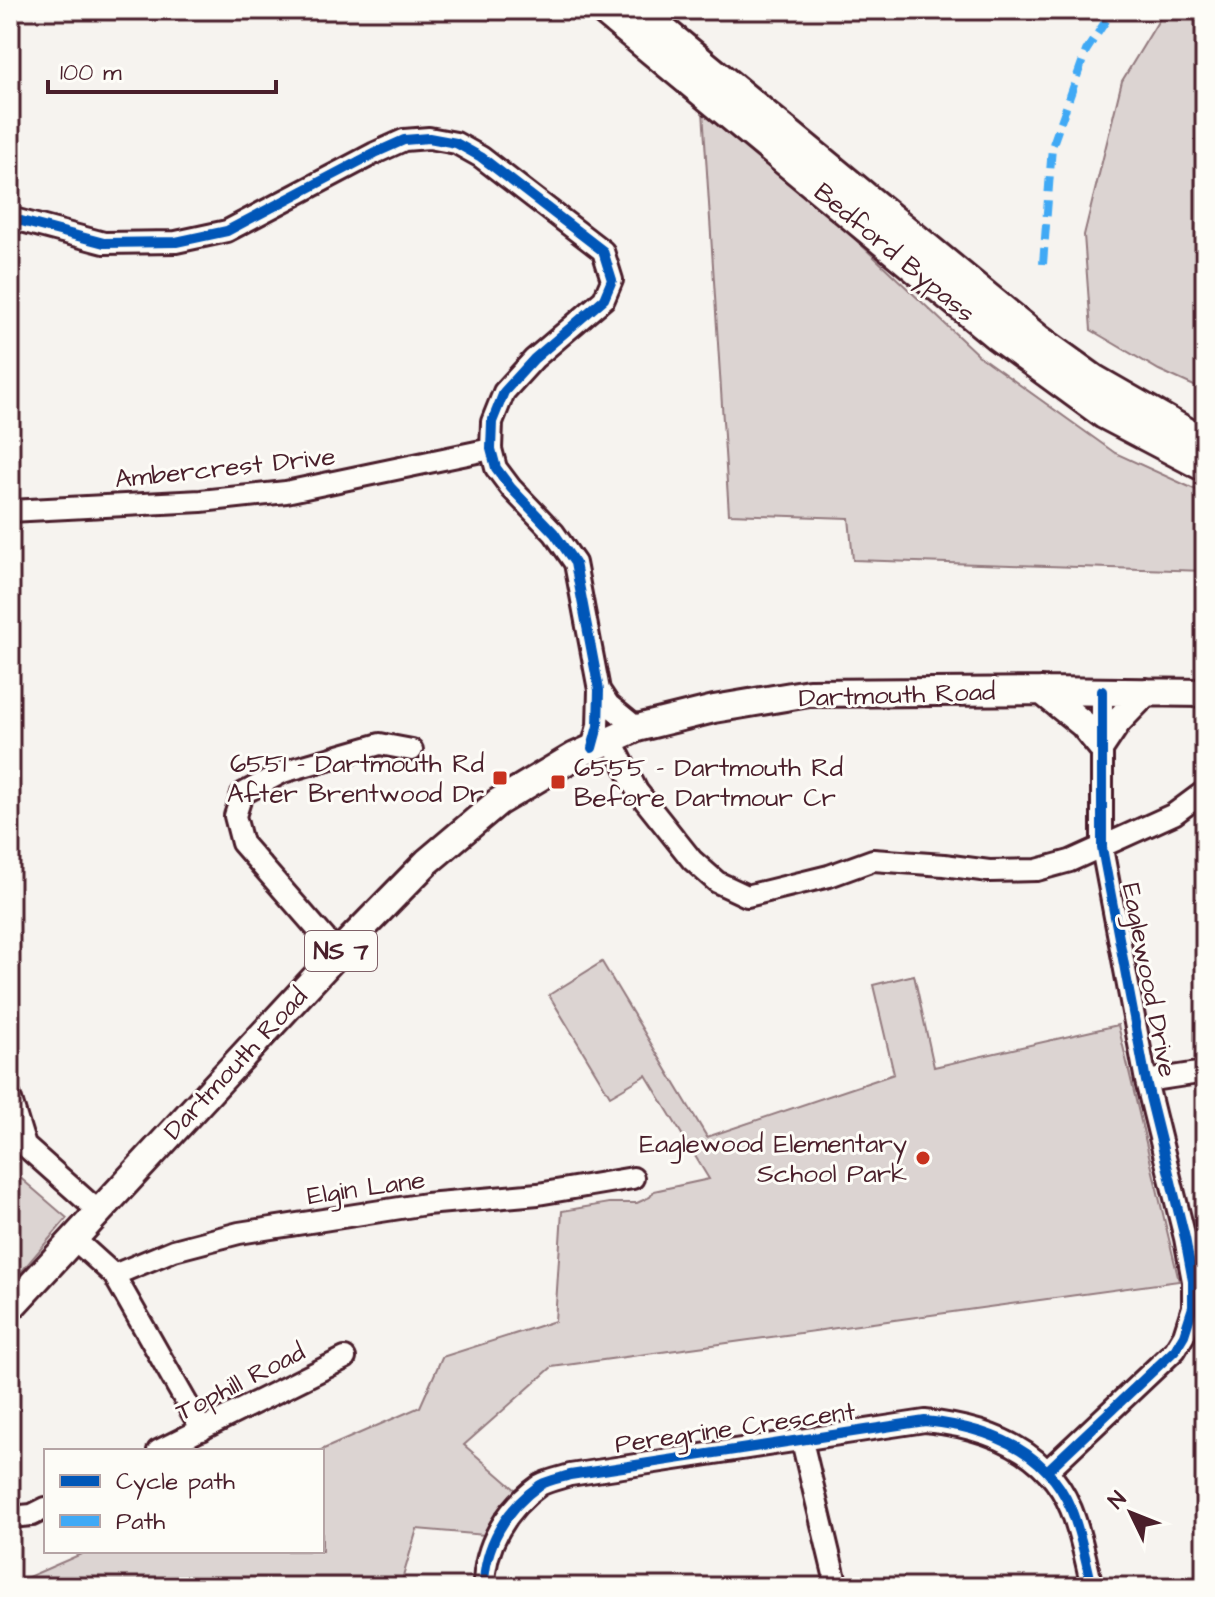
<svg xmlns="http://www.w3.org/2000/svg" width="1215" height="1597" viewBox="0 0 1215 1597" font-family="'Architects Daughter',sans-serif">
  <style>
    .green { fill: #dcd4d2; stroke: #937a7e; stroke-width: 2 }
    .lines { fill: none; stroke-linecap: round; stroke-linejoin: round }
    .minor-casing { stroke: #4a1f2b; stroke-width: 26 }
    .major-casing { stroke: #4a1f2b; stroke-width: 32 }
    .highway-casing { stroke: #4a1f2b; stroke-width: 34 }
    .minor { stroke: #fdfcf7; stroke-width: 20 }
    .major { stroke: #fdfcf7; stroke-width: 26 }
    .highway { stroke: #fdfcf7; stroke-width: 28 }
    .quiet { stroke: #3fa9f5; stroke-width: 8; stroke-dasharray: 16 8; stroke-linecap: butt }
    .cycleway-casing { stroke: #fdfcf7; stroke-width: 15 }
    .cycleway { stroke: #0057b8; stroke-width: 10 }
    .poi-dot { fill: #c8321e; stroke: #fdfcf7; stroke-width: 3 }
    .labels { text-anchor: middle; stroke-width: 6; stroke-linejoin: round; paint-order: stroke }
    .shield { fill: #fdfcf7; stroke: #806168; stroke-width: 2 }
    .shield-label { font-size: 24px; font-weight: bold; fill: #4a1f2b }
    .street-label { font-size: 26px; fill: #4a1f2b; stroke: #fdfcf7 }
    .poi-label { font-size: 26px; fill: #4a1f2b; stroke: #fdfcf7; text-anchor: end }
  </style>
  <rect width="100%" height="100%" fill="#f6f3ef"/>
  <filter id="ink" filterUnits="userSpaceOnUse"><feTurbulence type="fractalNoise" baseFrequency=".0125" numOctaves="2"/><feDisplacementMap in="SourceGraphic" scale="16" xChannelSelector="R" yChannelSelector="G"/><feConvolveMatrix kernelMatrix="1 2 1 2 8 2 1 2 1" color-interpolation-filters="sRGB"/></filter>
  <g filter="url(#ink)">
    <path class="green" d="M1165,10H1205V391L1159,370L1091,330L1084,235L1122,81Z
      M702,95L978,355L1115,453L1205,494V571L853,560L849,518L729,514Z
      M602,962L707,1137L894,1074L873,985L914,975L934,1067L1118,1025L1179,1281L552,1367L464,1445L517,1491L501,1509L485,1535L417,1529L400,1587H10V1585L88,1551H322V1451H319L420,1407L442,1357L555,1321L562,1211L609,1203H637L650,1197L654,1191L709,1179L646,1075L610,1096L549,995Z
      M10,1169L67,1218L10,1285Z"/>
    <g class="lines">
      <g class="minor-casing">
        <path id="minor" d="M10,218L104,243L176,242L227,231L375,153L404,140L429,138L456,143L481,157L603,251L612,280L604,299L534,359L504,392L492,422L491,449L496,468L511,488L554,533L575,563L599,690L598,726L592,748
          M10,511L201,501L286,492L491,449
          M599,690L609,705L637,728
          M611,739L637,791L692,860L717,882L747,896L829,876L873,860L944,865L989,871L1037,870L1070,861L1174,814L1205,791
          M338,953L242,843L235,816L242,794L283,772L380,744L412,750
          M1146,1081L1205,1072
          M10,1097L25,1146L98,1211
          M73,1238L114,1275L202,1430
          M114,1275L174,1250L239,1233L426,1204L538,1194L633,1178
          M802,1441L837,1587
          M158,1451L345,1358
          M1047,1471L1175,1350L1184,1335L1193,1307V1281L1185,1238L1146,1081L1102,848V691
          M10,1517L32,1515L46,1508
          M484,1587C484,1546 506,1509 540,1485C549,1480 561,1478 570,1475L925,1421C986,1427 1046,1448 1071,1509C1081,1534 1086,1561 1092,1587"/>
      </g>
      <g class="major-casing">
        <path id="major" d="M1042,691L1083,724L1101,746L1117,722L1146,692
          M10,1308L338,953L427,862L498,802L575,756L637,728L714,709L809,693L1042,691L1205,693"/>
      </g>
      <g class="highway-casing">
        <path id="highway" d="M603,10L996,335L1104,414L1205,467
          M638,10L1038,339L1095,380L1205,443"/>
      </g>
      <use href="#minor" class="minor"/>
      <use href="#major" class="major"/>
      <use href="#highway" class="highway"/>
      <path class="quiet" d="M1043,264L1052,147L1086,51L1113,10"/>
      <g class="cycleway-casing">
        <path id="cycleway" d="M10,218L104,243L176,242L227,231L375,153L404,140L429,138L456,143L481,157L603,251L612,280L604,299L534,359L504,392L492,422L491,449L496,468L511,488L554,533L575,563L599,690L598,726L592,748
          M1047,1471L1175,1350L1184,1335L1193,1307V1281L1185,1238L1146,1081L1102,848V691
          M484,1587C484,1546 506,1509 540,1485C549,1480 561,1478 570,1475L925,1421C986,1427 1046,1448 1071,1509C1081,1534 1086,1561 1092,1587"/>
      </g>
      <use href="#cycleway" class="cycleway"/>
    </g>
  </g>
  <g class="poi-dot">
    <rect x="492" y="770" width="16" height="16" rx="4"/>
    <rect x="550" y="774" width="16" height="16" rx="4"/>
    <circle cx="923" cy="1158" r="8"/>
  </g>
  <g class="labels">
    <rect class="shield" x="305" y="931" width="72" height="40" rx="6"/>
    <g class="shield-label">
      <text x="341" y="959">NS 7</text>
    </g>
    <g class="street-label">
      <text transform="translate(895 252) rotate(40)" y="9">Bedford Bypass</text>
      <text transform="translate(225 467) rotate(-6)" y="9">Ambercrest Drive</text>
      <text transform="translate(897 694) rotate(-2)" y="9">Dartmouth Road</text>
      <text transform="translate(1150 980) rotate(79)" y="9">Eaglewood Drive</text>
      <text transform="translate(235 1063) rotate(-47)" y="9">Dartmouth Road</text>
      <text transform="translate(366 1187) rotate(-8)" y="9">Elgin Lane</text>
      <text transform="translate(240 1381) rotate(-27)" y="9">Tophill Road</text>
      <text transform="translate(735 1427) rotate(-8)" y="9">Peregrine Crescent</text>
    </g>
    <g class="poi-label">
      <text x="484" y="772">6551 - Dartmouth Rd<tspan x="484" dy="30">After Brentwood Dr</tspan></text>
      <text x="574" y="776" text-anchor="start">6555 - Dartmouth Rd<tspan x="574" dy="30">Before Dartmour Cr</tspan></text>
      <text x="907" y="1152">Eaglewood Elementary<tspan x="907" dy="30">School Park</tspan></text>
    </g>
  </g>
  <rect width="1215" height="1597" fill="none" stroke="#fdfcf7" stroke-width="40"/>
  <rect x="20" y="20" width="1175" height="1557" fill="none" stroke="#4a1f2b" stroke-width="3" filter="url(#ink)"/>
  <rect x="44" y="1449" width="280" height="104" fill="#fdfcf7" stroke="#b5a4a5" stroke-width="2"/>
  <rect x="60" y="1475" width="40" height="12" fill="#0057b8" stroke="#b5a4a5" stroke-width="2"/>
  <text x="116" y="1489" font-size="24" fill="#4a1f2b">Cycle path</text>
  <rect x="60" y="1515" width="40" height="12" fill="#3fa9f5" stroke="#b5a4a5" stroke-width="2"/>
  <text x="116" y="1529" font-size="24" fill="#4a1f2b">Path</text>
  <g transform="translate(1131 1513) rotate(313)" stroke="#fdfcf7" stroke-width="6" paint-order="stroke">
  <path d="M0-6L14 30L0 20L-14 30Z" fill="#4a1f2b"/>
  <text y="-12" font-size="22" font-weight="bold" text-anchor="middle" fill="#4a1f2b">N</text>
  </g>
  <path d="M48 80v12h228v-12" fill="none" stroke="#4a1f2b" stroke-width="4"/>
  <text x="60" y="80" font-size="24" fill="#4a1f2b" stroke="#fdfcf7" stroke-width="6" paint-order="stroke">100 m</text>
</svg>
